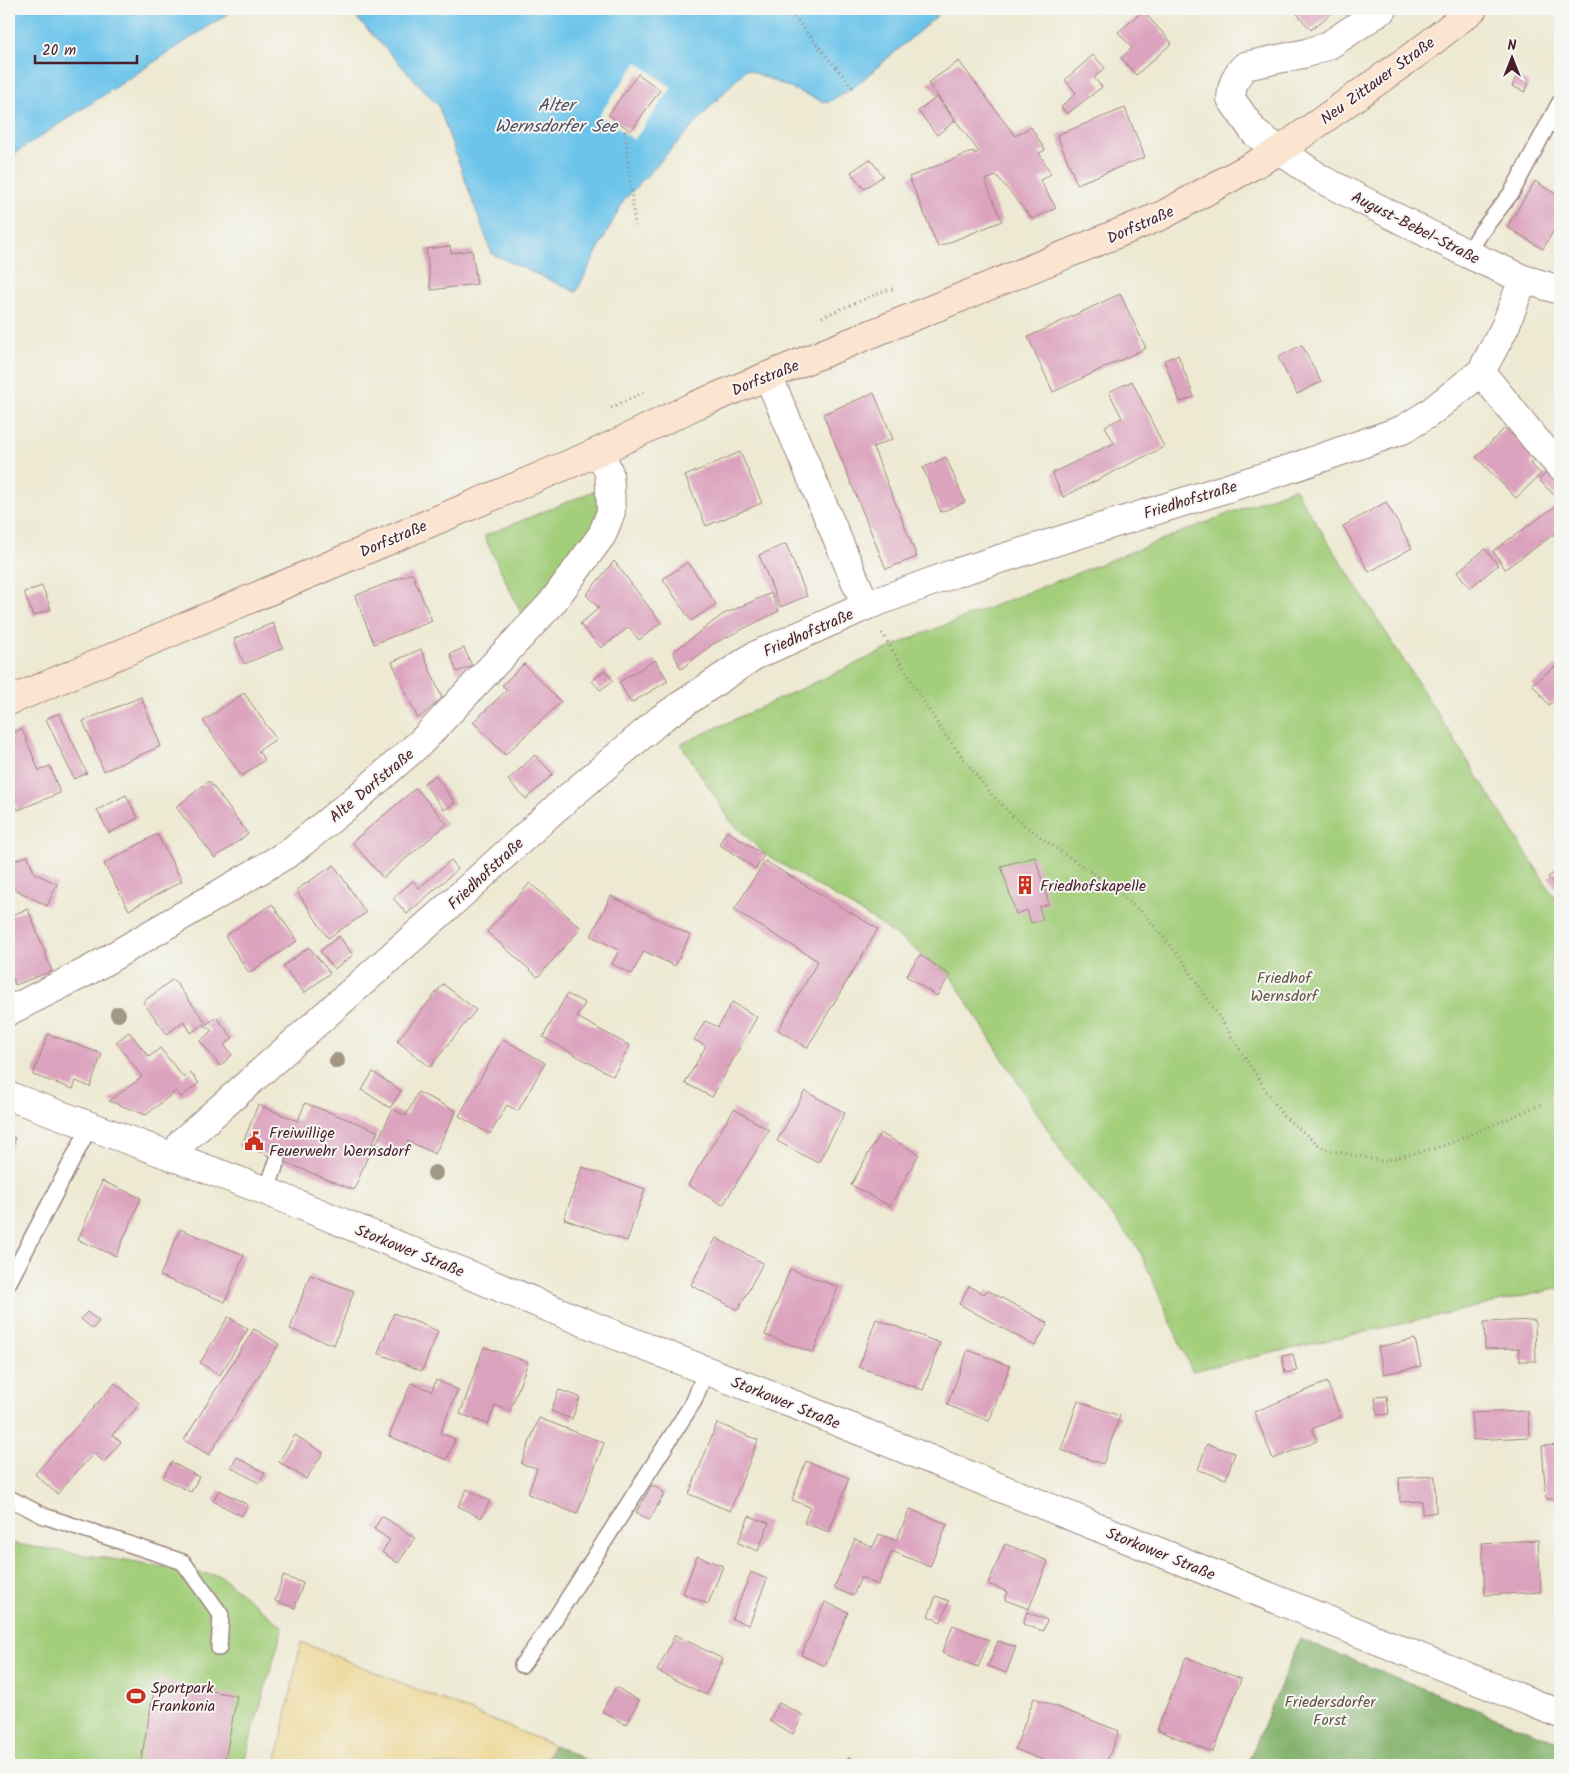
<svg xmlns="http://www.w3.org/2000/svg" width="1569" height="1774" viewBox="0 0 1569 1774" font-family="Kalam,sans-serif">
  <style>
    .green { fill: #a3ce7a; stroke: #767652 }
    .forest { fill: #82b16a; stroke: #66684a }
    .sand { fill: #eeda9e; stroke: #9c7c64 }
    .water { fill: #6cc4ea; stroke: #5b728a }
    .pier { fill: #ede9d2 }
    .building { fill: #dca3be }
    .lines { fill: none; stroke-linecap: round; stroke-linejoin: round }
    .lane-casing { stroke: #9c847e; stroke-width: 18 }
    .street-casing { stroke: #9c847e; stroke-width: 30 }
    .secondary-casing { stroke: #9c847e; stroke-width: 30 }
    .path { stroke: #9c847e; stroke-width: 3; stroke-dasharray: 1 4; stroke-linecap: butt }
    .lane { stroke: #fff; stroke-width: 15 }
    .street { stroke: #fff; stroke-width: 28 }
    .secondary { stroke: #fce5d0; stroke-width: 28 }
    .tree { fill: #a29783 }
    .labels { text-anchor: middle; stroke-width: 4; stroke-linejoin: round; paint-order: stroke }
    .street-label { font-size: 16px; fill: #4a1f2b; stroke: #f6f6f2 }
    .poi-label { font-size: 16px; fill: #4a1f2b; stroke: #f6f6f2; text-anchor: start }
    .park-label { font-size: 16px; fill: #655443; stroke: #f6f6f2 }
    .water-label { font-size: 18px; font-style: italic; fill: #545164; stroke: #f6f6f2 }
  </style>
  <rect width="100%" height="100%" fill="#f6f6f2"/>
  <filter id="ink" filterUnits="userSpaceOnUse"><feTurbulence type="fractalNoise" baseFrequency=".02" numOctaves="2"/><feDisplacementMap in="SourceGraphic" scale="10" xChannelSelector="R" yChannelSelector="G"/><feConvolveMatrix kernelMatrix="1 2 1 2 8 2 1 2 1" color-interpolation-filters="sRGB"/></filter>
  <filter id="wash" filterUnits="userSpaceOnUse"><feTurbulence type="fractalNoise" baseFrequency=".0096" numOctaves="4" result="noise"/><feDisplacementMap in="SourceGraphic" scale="20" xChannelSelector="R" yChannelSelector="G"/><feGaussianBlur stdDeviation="1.12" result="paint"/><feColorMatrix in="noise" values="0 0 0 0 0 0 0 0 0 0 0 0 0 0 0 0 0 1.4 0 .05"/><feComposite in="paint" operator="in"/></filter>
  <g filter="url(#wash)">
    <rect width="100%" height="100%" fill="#ede9d2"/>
    <path class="green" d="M1294,488L1560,906V1288L1192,1371L1139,1249L1065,1157L950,975L882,925L765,854L731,822L681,744L907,640Z
      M594,491L600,506L594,530L525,621L484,536Z
      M9,1543L220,1576L283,1627L243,1765H9Z"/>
    <path class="forest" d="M1300,1639L1560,1743V1765H1247Z
      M554,1745L596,1765H544Z"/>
    <path class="sand" d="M301,1642L553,1745L542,1765H276Z"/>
    <path class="water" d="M9,9H235L9,157Z
      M336,9H945L853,88L826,103L746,69L624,200L576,292L492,254L438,105L354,15Z"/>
    <path class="pier" d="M637,62L672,88L634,140L599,115Z"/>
    <g id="blocks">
      <path class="building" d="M1293,9H1336L1311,30Z
        M1143,11L1172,43L1136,75L1121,58L1132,48L1118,32Z
        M1093,55L1105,68L1094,78L1102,87L1067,114L1061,107L1076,93L1065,80Z
        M959,61L1015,136L1031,127L1045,150L1039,153L1051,174L1040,180L1056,208L1032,219L997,176L985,180L1002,221L938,247L909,177L974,151L975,154L979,152L928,83Z
        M638,74L660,90L631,131L608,115Z
        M1516,77L1529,83L1525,92L1512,86Z
        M937,97L955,121L937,135L918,111Z
        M1125,108L1145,157L1077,184L1057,135Z
        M870,159L883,176L864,189L851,172Z
        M1535,181L1560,197V219L1543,249L1507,227Z
        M450,246L451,253L472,250L477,284L431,290L426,249Z
        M1120,294L1146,348L1053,392L1028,337Z
        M1302,345L1321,382L1297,394L1278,357Z
        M1178,355L1194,397L1180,402L1164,360Z
        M1132,381L1164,447L1063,497L1052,473L1114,443L1105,426L1122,418L1109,392Z
        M874,393L893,439L873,447L917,557L886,569L823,414Z
        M1505,428L1535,459L1530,463L1541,474L1516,498L1476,457Z
        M740,452L762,503L706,526L685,476Z
        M946,457L965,502L941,512L923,468Z
        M1547,472L1560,486V491L1555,496L1539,480Z
        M1386,502L1412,548L1369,572L1343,526Z
        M1559,504L1560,530L1505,569L1493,551Z
        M786,544L807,596L780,607L759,555Z
        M1485,549L1498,565L1470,588L1457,572Z
        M614,561L661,623L639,640L629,627L601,648L580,624L599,608L586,595Z
        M688,562L716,604L691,621L663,579Z
        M412,573L432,621L374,644L355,596Z
        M42,586L51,609L33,616L24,592Z
        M771,593L779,611L713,644L681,669L673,652L722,615Z
        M273,623L283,648L244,664L234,639Z
        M464,648L472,666L457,672L450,654Z
        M421,649L442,698L418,719L392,662Z
        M655,660L668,681L631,703L619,682Z
        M1560,663V695L1549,705L1532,684Z
        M524,664L561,702L505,755L473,722L507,690L502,685Z
        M605,670L613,681L600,690L592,681Z
        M244,693L276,739L258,751L265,760L242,776L203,721Z
        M141,697L161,746L104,771L83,721Z
        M59,713L87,773L74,779L46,719Z
        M22,729L39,771L50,766L60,793L18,810L9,788V734Z
        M535,755L553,774L526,799L508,780Z
        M435,775L455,803L444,810L424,783Z
        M209,781L248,834L215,858L176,807Z
        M416,788L447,824L383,878L352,842Z
        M126,795L138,818L109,833L97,810Z
        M727,831L764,855L756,869L719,844Z
        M157,834L182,881L129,910L104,864Z
        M28,856L34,873L57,884L47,906L9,886V862Z
        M1035,857L1049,904L1039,907L1043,920L1031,923L1027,910L1016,914L1001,866Z
        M451,860L458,869L407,914L393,898L413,881L419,888Z
        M765,861L878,929L807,1048L778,1030L818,961L734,910Z
        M334,865L366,913L328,938L296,890Z
        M1560,869V894L1548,877Z
        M530,883L581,928L538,977L487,932Z
        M611,896L690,935L675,966L644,951L632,974L612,964L619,950L591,936Z
        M272,904L297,941L249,973L225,936Z
        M28,909L52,971L15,985L9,967V916Z
        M339,936L353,955L334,969L320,951Z
        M309,947L330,973L304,993L283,966Z
        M920,955L950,975L937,996L906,976Z
        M173,979L207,1024L216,1017L233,1038L224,1045L232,1055L220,1066L200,1041L212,1031L205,1025L203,1024L191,1033L184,1021L167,1034L143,1002Z
        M443,984L476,1010L430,1067L397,1041Z
        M567,994L585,1003L577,1017L630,1046L613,1076L543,1037Z
        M732,1002L757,1017L712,1097L685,1083L706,1046L694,1040L705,1021L718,1027Z
        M129,1032L149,1057L160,1048L184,1078L190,1072L199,1083L181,1097L176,1091L146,1115L109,1101L142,1077L116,1042Z
        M48,1034L102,1054L90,1087L76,1081L73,1089L33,1075Z
        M503,1039L545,1063L518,1111L507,1105L490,1134L459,1116Z
        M373,1072L401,1091L390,1108L362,1090Z
        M805,1091L845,1113L818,1163L777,1141Z
        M418,1092L456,1111L435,1154L408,1141L400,1156L376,1144L393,1109L406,1116Z
        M305,1103L378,1131L354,1190L242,1145L258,1105L298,1121Z
        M734,1109L769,1130L723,1205L688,1185Z
        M880,1133L919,1154L890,1206L851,1185Z
        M9,1136L15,1138L9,1155Z
        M582,1167L645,1189L627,1241L564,1219Z
        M102,1181L141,1198L116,1256L78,1240Z
        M180,1229L244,1255L225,1302L160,1276Z
        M716,1238L763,1263L738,1310L691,1285Z
        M790,1269L838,1287L813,1353L765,1335Z
        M310,1275L354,1291L334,1345L290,1329Z
        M969,1286L984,1294L987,1290L1048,1323L1035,1346L959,1304Z
        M87,1312L99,1321L93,1329L81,1319Z
        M394,1313L438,1331L422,1371L378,1353Z
        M228,1317L248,1329L220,1375L200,1363Z
        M876,1319L940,1343L923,1390L859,1367Z
        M1535,1320L1536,1361H1520L1519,1348L1485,1349L1484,1322Z
        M254,1329L279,1344L209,1455L184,1440Z
        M1415,1339L1421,1366L1384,1374L1378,1347Z
        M484,1347L528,1362L510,1411L495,1405L488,1424L460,1414Z
        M968,1350L1010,1366L989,1421L947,1405Z
        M1293,1354L1297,1371L1285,1373L1282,1356Z
        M436,1380L458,1390L440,1433L455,1439L447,1460L389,1436L411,1383L432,1391Z
        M1327,1382L1341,1417L1312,1429L1317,1441L1273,1459L1254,1412Z
        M115,1383L140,1404L112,1435L121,1442L104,1462L94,1453L57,1494L35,1474Z
        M559,1390L580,1397L572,1419L551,1411Z
        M1387,1396L1389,1414L1377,1415L1375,1397Z
        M1078,1401L1120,1416L1103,1464L1061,1450Z
        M1528,1411L1529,1437L1473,1440L1471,1413Z
        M539,1418L604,1443L577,1514L528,1494L537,1468L521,1464Z
        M717,1423L758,1440L730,1511L689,1494Z
        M295,1435L323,1453L306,1479L279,1462Z
        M1207,1444L1235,1453L1226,1479L1198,1470Z
        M1560,1445V1499H1546L1542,1446Z
        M237,1457L265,1473L259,1483L231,1467Z
        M806,1461L849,1478L829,1532L804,1523L810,1507L792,1500Z
        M171,1462L199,1477L191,1492L163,1478Z
        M1435,1476L1436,1512L1422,1514V1501L1400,1502L1399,1478Z
        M652,1485L665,1493L649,1520L636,1512Z
        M467,1489L490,1501L481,1518L458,1506Z
        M219,1490L248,1505L242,1516L213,1501Z
        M910,1509L947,1524L930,1567L892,1551L878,1585L861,1577L853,1596L834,1588L855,1539L873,1547L879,1534L896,1541Z
        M382,1516L415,1538L398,1563L382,1552L390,1540L374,1529Z
        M749,1516L769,1523L758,1551L738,1543Z
        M1538,1540L1541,1592L1485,1595L1482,1543Z
        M1005,1544L1048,1561L1029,1609L1005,1600L1008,1592L988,1584Z
        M697,1556L723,1566L708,1604L683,1593Z
        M751,1572L767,1579L749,1625L732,1619Z
        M283,1576L303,1583L295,1608L275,1601Z
        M936,1596L949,1601L941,1622L928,1616Z
        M825,1602L848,1612L825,1666L801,1655Z
        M1027,1612L1047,1620L1043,1631L1023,1624Z
        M953,1625L989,1640L978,1667L942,1653Z
        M675,1635L723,1659L706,1695L657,1671Z
        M998,1641L1016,1647L1006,1673L988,1666Z
        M1186,1657L1241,1679L1213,1752L1157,1730Z
        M156,1680L237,1696L224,1765H140Z
        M616,1687L639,1701L626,1725L602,1711Z
        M1034,1698L1119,1731L1105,1765H1056L1015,1749Z
        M779,1703L803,1715L793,1734L769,1721Z
        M849,1757L865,1765H845Z"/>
    </g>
  </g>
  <g filter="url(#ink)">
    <use href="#blocks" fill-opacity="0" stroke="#9c847e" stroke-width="1"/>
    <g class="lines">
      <g class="lane-casing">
        <path id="lane" d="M1468,254L1481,232L1512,192L1560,102
          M266,1191L278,1159
          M9,1282L90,1126
          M9,1498L44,1516L183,1562L221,1615L219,1648
          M522,1665L547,1631L694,1401L706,1370"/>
      </g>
      <g class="street-casing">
        <path id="street" d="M1383,9L1329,45L1307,53L1245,66C1235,76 1232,85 1231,99L1255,133L1321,179L1468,254L1523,279L1560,290
          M1481,372L1536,440L1560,466
          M768,376L866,606
          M9,1011L90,970L289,853L357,798L421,742L551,604L602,535L611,512L610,487L609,473L600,451
          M9,1096L266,1191L620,1337L808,1410L1560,1714
          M175,1158L182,1142L453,902L556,808L662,718L754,656L866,606L955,573L1292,468L1402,430L1428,414L1481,372L1505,327L1523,279"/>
      </g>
      <g class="secondary-casing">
        <path id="secondary" d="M9,701L600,451L694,406L1163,215L1279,151L1424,48L1473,9"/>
      </g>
      <path class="path" d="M788,9L853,88
        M625,131L635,226
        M822,317L886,290L893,289
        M611,408L644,392
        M882,633L942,731L991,794L1015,818L1054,847L1102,879L1146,916L1183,961L1282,1115L1324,1149L1382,1161L1441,1147L1542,1104"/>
      <use href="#lane" class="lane"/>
      <use href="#street" class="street"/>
      <use href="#secondary" class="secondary"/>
    </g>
    <g class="tree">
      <circle cx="118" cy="1014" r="8"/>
      <circle cx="337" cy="1061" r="8"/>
      <circle cx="435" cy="1173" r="8"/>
    </g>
  </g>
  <defs>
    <g id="building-bare" transform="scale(1.5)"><path d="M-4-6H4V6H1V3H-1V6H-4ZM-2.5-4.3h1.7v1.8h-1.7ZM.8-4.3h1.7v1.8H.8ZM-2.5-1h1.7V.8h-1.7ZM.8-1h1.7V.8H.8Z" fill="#c8321e" stroke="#f6f6f2" stroke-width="2.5" paint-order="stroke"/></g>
    <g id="civic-bare" transform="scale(1.5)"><path d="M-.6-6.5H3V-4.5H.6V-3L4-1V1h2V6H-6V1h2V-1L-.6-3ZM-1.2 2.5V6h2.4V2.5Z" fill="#c8321e" stroke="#f6f6f2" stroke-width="2.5" paint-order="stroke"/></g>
    <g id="stadium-bare" transform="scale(1.5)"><path d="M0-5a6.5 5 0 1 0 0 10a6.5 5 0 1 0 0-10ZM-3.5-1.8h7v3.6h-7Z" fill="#c8321e" stroke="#f6f6f2" stroke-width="2.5" paint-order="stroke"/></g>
  </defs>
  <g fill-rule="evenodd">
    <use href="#building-bare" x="1025" y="885"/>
    <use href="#civic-bare" x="254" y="1141"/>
    <use href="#stadium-bare" x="136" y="1696"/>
  </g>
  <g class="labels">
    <g class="street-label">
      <text transform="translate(1377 80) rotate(-36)" y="6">Neu Zittauer Straße</text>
      <text transform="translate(1140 224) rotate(-24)" y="6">Dorfstraße</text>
      <text transform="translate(1416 227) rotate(27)" y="6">August-Bebel-Straße</text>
      <text transform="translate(765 377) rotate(-22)" y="6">Dorfstraße</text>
      <text transform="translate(1190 499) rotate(-17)" y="6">Friedhofstraße</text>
      <text transform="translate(393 538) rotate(-23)" y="6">Dorfstraße</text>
      <text transform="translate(808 632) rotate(-24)" y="6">Friedhofstraße</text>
      <text transform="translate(371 785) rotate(-40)" y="6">Alte Dorfstraße</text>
      <text transform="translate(485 873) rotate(-43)" y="6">Friedhofstraße</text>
      <text transform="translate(410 1250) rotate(22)" y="6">Storkower Straße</text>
      <text transform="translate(786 1402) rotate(22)" y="6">Storkower Straße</text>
      <text transform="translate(1161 1553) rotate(22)" y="6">Storkower Straße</text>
    </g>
    <g class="poi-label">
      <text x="1040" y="891">Friedhofskapelle</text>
      <text x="269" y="1138">Freiwillige<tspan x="269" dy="18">Feuerwehr Wernsdorf</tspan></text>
      <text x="151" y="1693">Sportpark<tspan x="151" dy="18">Frankonia</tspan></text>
    </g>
    <g class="park-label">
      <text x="1284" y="983">Friedhof<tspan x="1284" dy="18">Wernsdorf</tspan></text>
      <text x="1330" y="1707">Friedersdorfer<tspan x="1330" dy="18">Forst</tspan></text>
    </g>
    <g class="water-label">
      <text x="556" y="111">Alter<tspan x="556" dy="21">Wernsdorfer See</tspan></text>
    </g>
  </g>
  <rect width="1569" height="1774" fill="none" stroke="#f6f6f2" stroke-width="30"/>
  <g transform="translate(1512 58)" stroke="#f6f6f2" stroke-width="4" paint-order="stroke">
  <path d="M0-4L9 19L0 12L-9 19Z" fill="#4a1f2b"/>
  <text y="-8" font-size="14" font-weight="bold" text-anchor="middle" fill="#4a1f2b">N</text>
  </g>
  <path d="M35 55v8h102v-8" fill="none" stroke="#4a1f2b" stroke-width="2.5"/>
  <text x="42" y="55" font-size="15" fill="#4a1f2b" stroke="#f6f6f2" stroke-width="4" paint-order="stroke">20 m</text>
</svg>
